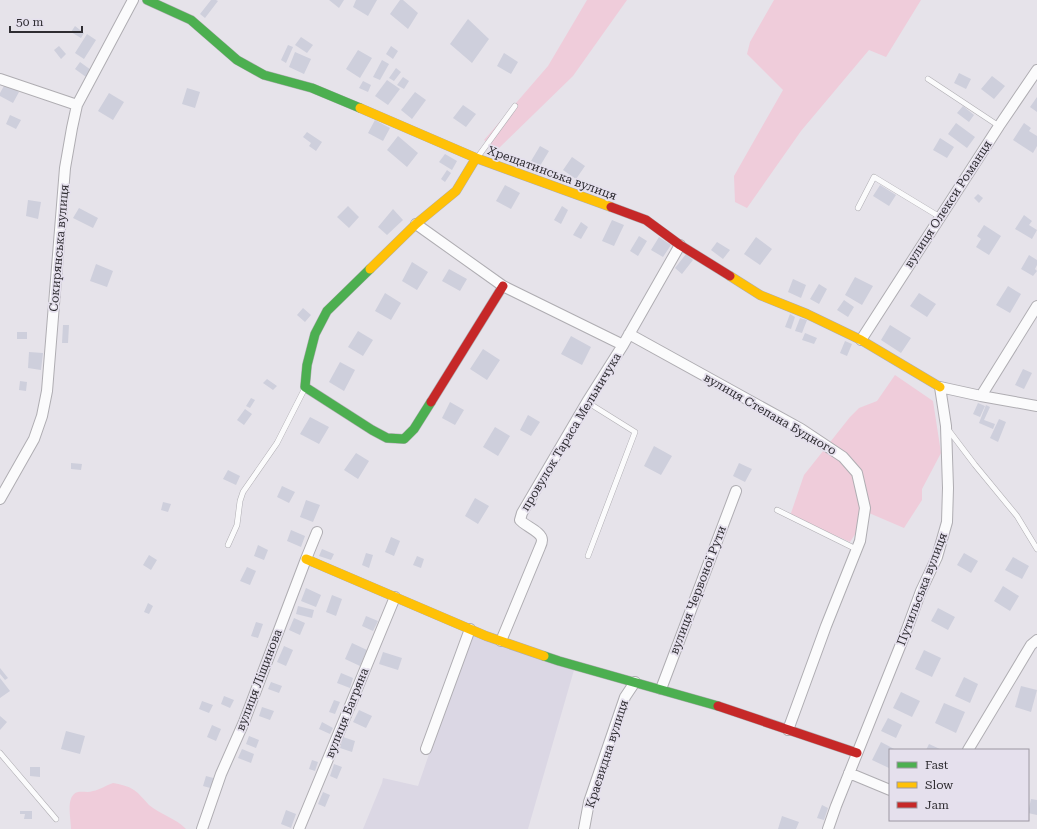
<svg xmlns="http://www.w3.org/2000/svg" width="1037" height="829" viewBox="0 0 1037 829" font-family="'Roboto Serif',serif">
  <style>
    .built { fill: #dbd7e4 }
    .green { fill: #efccda }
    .building { fill: #cecfdc }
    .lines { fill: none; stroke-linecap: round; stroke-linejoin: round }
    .lane-casing { stroke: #afadb2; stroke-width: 6 }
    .street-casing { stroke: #afadb2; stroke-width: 12 }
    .fast-casing { stroke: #afadb2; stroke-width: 10 }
    .slow-casing { stroke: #afadb2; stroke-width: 10 }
    .jam-casing { stroke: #afadb2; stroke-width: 10 }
    .lane { stroke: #fbfbfc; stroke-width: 5 }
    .street { stroke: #fbfbfc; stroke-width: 10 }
    .fast { stroke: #4caf50; stroke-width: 9 }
    .slow { stroke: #ffc107; stroke-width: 9 }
    .jam { stroke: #c62828; stroke-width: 9 }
    .labels { text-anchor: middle; stroke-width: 3.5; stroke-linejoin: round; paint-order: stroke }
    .street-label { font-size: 12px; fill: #2f2d32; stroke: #e5e0ed }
  </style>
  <rect width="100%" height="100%" fill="#e6e3ea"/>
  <path class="built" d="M471,633L574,670L528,829H363L382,783L383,778L418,786Z"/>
  <path class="green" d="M587,0H627L573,76L497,150L484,140L548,66Z
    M774,0H921L886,57L869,50L801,131L747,208L735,202L734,176L783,90L747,54L750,42Z
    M895,375L933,401L941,453L922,489V500L904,528L869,513L850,542L790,516L804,475L850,417L859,408L877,401Z
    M113,783C120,784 128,786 134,790C140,794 144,800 149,805C160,814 177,819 186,829H71C71,819 65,795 78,792C83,791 88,793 93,791C100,790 106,785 113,783Z"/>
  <path class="building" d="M211,0H216L218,1L205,18L200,14Z
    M329,0H344L339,8Z
    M356,0H377L368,16L353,7Z
    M400,0H403L418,13L408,29L390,14Z
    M468,19L489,39L472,63L450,44Z
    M75,26L84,33L81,38L71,32Z
    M87,34L96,40L84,59L75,53Z
    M301,37L313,45L307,53L295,45Z
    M288,45L293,47L286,63L281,60Z
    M59,46L66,54L61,59L54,50Z
    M391,46L398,51L393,59L386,54Z
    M358,50L372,58L360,78L346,69Z
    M295,52L311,59L304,74L289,67Z
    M504,53L518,62L511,74L497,66Z
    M382,60L389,64L380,80L373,77Z
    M80,62L91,70L86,77L75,69Z
    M396,68L401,72L394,81L389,78Z
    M959,73L971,79L966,89L954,83Z
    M992,76L1005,86L994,99L981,89Z
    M403,77L409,81L404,89L397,85Z
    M387,80L400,89L388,105L375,96Z
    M363,81L371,85L368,92L359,88Z
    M5,84L19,92L13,103L0,96V93Z
    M187,88L200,92L195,108L182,104Z
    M415,92L426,100L412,119L401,110Z
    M109,93L124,102L113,120L98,111Z
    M1037,97V112L1030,107Z
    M463,105L476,114L466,127L453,118Z
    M963,106L974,115L969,122L957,113Z
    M10,115L21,120L16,129L6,124Z
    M375,120L390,128L383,141L368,133Z
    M956,123L975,137L967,148L948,134Z
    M1024,123L1031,128L1029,131L1037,136V146L1033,153L1013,140Z
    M307,132L322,142L316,151L309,146L311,143L303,137Z
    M398,136L418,153L407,167L387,150Z
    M940,138L954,147L947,158L933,150Z
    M540,146L549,151L540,166L531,161Z
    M445,154L457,161L452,170L439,162Z
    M572,157L585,166L576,179L563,170Z
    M447,170L451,173L445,182L441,179Z
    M505,185L520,193L511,209L496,201Z
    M880,185L896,195L889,206L873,196Z
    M978,194L983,198L979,203L974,198Z
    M28,200L41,202L38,219L26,216Z
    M348,206L359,217L349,228L337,217Z
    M562,206L568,210L561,224L554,220Z
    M79,208L98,218L93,228L73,218Z
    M393,209L403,220L387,235L378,227Z
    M1024,215L1032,221L1029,225L1037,230L1032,239L1015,229Z
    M612,220L624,225L614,246L602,241Z
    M581,222L588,227L581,239L573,235Z
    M984,225L1001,236L989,255L976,247L981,239L977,236Z
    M639,236L647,241L638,256L630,251Z
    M659,237L671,245L663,257L651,250Z
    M756,237L772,249L760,265L744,254Z
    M717,242L730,250L723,259L711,250Z
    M686,254L693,260L682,274L675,268Z
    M1029,255L1037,260V265L1035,269L1037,271L1033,276L1021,269Z
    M412,262L428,272L417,290L402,281Z
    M96,264L113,271L107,287L90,281Z
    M449,269L467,279L460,291L442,281Z
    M855,277L873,286L862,305L845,295Z
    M793,279L806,285L801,298L788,292Z
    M819,284L827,289L819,304L810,299Z
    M1008,286L1021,294L1010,313L996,305Z
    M385,293L401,303L391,320L375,311Z
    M919,293L936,304L927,317L910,306Z
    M844,300L854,307L848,317L837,310Z
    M303,308L311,315L305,322L297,315Z
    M790,314L795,317L791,329L785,327Z
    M800,318L807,320L802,333L795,331Z
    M63,325H69L68,343H62Z
    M890,325L911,338L901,353L881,340Z
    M358,331L373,340L363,356L348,347Z
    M17,332H27V339H17Z
    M805,333L817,338L814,344L802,340Z
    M571,336L591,347L582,365L561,354Z
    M845,341L852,344L847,356L840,353Z
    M483,349L500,360L487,380L470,369Z
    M29,352L43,353L41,370L28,368Z
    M340,362L355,370L344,391L329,382Z
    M1023,369L1032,373L1024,389L1015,385Z
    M267,379L277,386L273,390L263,383Z
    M20,381L27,382L26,391L19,390Z
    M251,398L255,400L250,408L246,406Z
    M450,402L464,410L455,425L442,418Z
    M978,403L985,406L980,417L973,414Z
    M986,405L990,407L984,420L995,424L993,429L979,423Z
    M245,409L252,414L244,425L237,420Z
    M528,415L540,422L531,436L520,430Z
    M310,417L329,427L319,444L300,434Z
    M999,419L1006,422L998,442L990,438Z
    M495,427L510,436L498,456L483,447Z
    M654,446L672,456L661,475L644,466Z
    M356,453L369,461L358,479L344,470Z
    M71,463L82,464L81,470L71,469Z
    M739,463L752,469L745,482L733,476Z
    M228,470L240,476L236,485L223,479Z
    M282,486L295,492L289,503L277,497Z
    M475,498L489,506L478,524L465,516Z
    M306,500L320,505L313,522L300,517Z
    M163,502L171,504L168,512L161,510Z
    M291,530L305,536L301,547L287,541Z
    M391,537L400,541L394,556L385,552Z
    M258,545L268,550L264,560L254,556Z
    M322,549L334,554L331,560L319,556Z
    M366,553L373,555L369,568L362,565Z
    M964,553L978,561L971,573L957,565Z
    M149,555L157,560L151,570L143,565Z
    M417,556L424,559L421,568L413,565Z
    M1013,557L1029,566L1022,579L1005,570Z
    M247,567L256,571L250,585L240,581Z
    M1003,586L1019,596L1010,611L994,601Z
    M306,588L321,595L316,607L301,601Z
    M332,595L342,599L336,616L326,612Z
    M148,603L153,606L149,614L144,612Z
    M298,606L314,610L312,618L296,614Z
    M938,608L955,617L948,630L931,621Z
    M366,616L378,621L373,631L362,626Z
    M294,618L305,623L300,635L289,630Z
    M256,622L263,624L258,638L251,636Z
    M352,643L367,650L360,666L345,659Z
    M284,646L293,650L286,666L277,662Z
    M924,650L941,658L932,677L915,669Z
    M383,652L402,658L398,670L379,664Z
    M0,668L8,678L5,680L0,674Z
    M341,673L353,678L350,688L337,683Z
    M964,677L978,684L970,703L955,696Z
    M0,678L10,691L0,698Z
    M271,682L282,686L279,693L268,689Z
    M1021,686L1037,690L1031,712L1015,707Z
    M901,692L920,701L912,717L893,708Z
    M224,696L234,700L230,708L221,704Z
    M334,700L340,702L335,714L329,712Z
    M202,701L213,705L209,713L199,709Z
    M944,703L965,712L956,733L935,723Z
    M262,707L274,711L270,720L259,716Z
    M359,710L372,716L366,728L353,722Z
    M0,716L7,722L0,730Z
    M888,718L902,725L896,738L881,731Z
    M322,722L333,728L330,734L319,729Z
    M212,725L221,729L216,741L207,737Z
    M66,731L85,736L80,754L61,749Z
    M249,736L259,740L256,748L246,744Z
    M343,737L355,741L352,752L340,748Z
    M881,742L896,750H890V766L889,768L872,760Z
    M929,744L942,750H926Z
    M242,749L254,754L251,763L238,758Z
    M312,760L318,762L315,771L309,769Z
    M334,764L342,767L337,779L330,776Z
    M30,767H40V777L30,776Z
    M206,776L217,779L214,789L203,786Z
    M323,792L330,795L325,807L318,804Z
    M1031,799L1037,800V815L1028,813Z
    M822,805L828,808L824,820L817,818Z
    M286,810L296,814L291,828L281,824Z
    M20,811H32V819H24L25,814H20Z
    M782,816L799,822L796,829H778Z"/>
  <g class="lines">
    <g class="lane-casing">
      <path id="lane" d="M928,79L999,126
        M477,158L515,106
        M858,208L874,177L940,217
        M587,402L635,432L588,556
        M947,428L975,465L1017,516L1037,549
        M777,510L856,549
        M228,545L237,525L240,501L243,492L277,443L305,388
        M0,753L56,819"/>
    </g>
    <g class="street-casing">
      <path id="street" d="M0,79L77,105
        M416,224L503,286L623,345
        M629,334L801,429L843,457L857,473L865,508L860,541L826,626L788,730
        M861,340L999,126L1037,70
        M981,396L1037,306
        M0,499L34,439L42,416L47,391L65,168L72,128L77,105L133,0
        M501,641L540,547C541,545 542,542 542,540C542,532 525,526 520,520L522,513L587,402L623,345L680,245
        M661,689L736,491
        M426,749L470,629
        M968,750L1031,645L1037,640
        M849,773L890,790
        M202,829L221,774L244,722L306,559L317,532
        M299,829L395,597
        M584,829L589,802L625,697L635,682
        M828,829L836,806L907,629L921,591L937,557L947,522L948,488L946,426L940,387L981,396L1037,406"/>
    </g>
    <g class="fast-casing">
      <path id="fast" d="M147,0L191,20L237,60L264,75L312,88L360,108
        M370,269L327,311L315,334L307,365L305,387L372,430L387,438L404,439L414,429L431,402
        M544,656L559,661L718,706"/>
    </g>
    <g class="slow-casing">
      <path id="slow" d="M360,108L476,158L611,207
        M370,269L416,224L456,191L476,158
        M730,276L760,295L807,314L861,340L940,387
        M306,559L486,636L544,656"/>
    </g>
    <g class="jam-casing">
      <path id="jam" d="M611,207L646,220L680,245L730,276
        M431,402L503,286
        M718,706L857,753"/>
    </g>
    <use href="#lane" class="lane"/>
    <use href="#street" class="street"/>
    <use href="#fast" class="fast"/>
    <use href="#slow" class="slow"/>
    <use href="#jam" class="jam"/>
  </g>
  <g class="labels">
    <g class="street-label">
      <text transform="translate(552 173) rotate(20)" y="4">Хрещатинська вулиця</text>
      <text transform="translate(948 204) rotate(-57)" y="4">вулиця Олекси Романця</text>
      <text transform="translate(59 248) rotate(-85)" y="4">Сокирянська вулиця</text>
      <text transform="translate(770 414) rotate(30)" y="4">вулиця Степана Будного</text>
      <text transform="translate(571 432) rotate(-59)" y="4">провулок Тараса Мельничука</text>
      <text transform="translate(922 589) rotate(-69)" y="4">Путильська вулиця</text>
      <text transform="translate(698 590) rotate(-69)" y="4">вулиця Червоної Рути</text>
      <text transform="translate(259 680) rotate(-69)" y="4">вулиця Ліщинова</text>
      <text transform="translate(347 713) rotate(-68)" y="4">вулиця Багряна</text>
      <text transform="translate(607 754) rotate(-72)" y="4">Краєвидна вулиця</text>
    </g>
  </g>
  <rect x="889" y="749" width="140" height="72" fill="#e5e0ed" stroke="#9c98a2"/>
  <rect x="897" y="762" width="20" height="6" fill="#4caf50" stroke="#9c98a2"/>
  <text x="925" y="769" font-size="12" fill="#2f2d32">Fast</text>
  <rect x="897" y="782" width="20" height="6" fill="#ffc107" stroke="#9c98a2"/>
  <text x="925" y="789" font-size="12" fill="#2f2d32">Slow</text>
  <rect x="897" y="802" width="20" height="6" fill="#c62828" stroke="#9c98a2"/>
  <text x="925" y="809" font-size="12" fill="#2f2d32">Jam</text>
  <path d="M10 26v6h72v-6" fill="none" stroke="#2f2d32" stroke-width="2"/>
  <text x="16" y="26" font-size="12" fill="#2f2d32" stroke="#e5e0ed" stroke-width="3" paint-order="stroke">50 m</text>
</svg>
